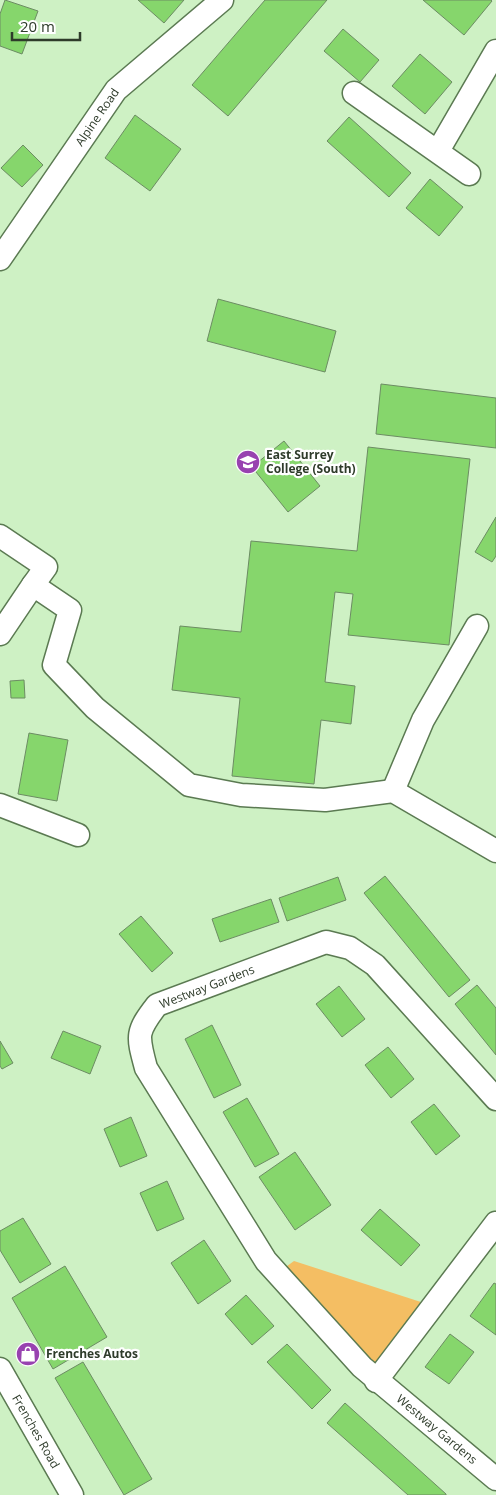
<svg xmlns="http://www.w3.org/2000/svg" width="496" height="1495" viewBox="0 0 496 1495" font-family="'Open Sans',sans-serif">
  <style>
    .green { fill: #f4be63 }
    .building { fill: #86d66c; stroke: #6c8c63 }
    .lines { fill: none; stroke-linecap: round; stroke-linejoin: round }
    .minor-casing { stroke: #5b7a52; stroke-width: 25 }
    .minor { stroke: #fff; stroke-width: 22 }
    .labels { text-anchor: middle; stroke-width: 4.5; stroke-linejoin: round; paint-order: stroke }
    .street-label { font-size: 12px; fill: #2e3b2a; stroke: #fff }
    .poi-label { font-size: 12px; font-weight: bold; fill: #2e3b2a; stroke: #fff; text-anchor: start }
  </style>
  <rect width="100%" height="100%" fill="#cef1c4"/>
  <path class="green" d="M294,1261L424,1303L374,1364L283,1269Z"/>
  <path class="building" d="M5,0L38,11L22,54L0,46V14Z
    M138,0H184L164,23Z
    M265,0H327L228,116L192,85Z
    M423,0H491L492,1L464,35Z
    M343,29L379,60L360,82L324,51Z
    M420,54L452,82L425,114L392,86Z
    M135,115L181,149L150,191L105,158Z
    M349,117L411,173L389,197L327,141Z
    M23,145L43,165L22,187L1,168Z
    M430,179L463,207L439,236L406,208Z
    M218,299L336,331L325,372L207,341Z
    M381,384L496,398V448L376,434Z
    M284,441L320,486L288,512L252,467Z
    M368,447L470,459L449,645L348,635L353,594L335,592L325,682L355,686L351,724L321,720L314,784L232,776L240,698L172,690L180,626L241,632L251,541L357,551Z
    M496,517V556L492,562L475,552Z
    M24,680L25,698H11L10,681Z
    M29,733L68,740L57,801L18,794Z
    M385,876L470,980L449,997L364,893Z
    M338,877L346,900L287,921L279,898Z
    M271,899L279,922L220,942L212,919Z
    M141,916L173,953L152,972L119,934Z
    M477,985L496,1008V1055L455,1004Z
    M339,986L365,1019L342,1037L316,1004Z
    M212,1025L241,1085L214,1098L185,1039Z
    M63,1031L101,1046L90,1074L51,1058Z
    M0,1041L13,1063L2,1069L0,1066Z
    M388,1047L414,1079L391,1098L365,1065Z
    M247,1098L279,1154L255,1167L223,1112Z
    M434,1104L460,1136L436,1155L411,1122Z
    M131,1117L147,1156L120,1167L104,1129Z
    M295,1152L331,1205L295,1230L259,1177Z
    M167,1181L184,1219L157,1231L140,1193Z
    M380,1209L420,1245L401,1266L361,1230Z
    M23,1218L51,1264L20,1283L0,1250V1231Z
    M204,1240L231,1281L198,1304L171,1263Z
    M65,1266L107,1337L53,1369L12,1298Z
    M494,1283L496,1284V1335L470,1316Z
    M246,1295L274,1326L252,1345L225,1314Z
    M450,1334L474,1352L449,1384L425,1367Z
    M287,1344L331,1390L312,1409L267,1362Z
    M83,1362L152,1479L124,1495L55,1378Z
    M345,1403L446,1494V1495H408L327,1423Z"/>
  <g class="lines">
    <g class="minor-casing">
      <g id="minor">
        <path d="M354,93L469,174"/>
        <path d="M438,151L496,51"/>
        <path id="s1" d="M0,259L116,90L222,0"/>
        <path d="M0,536L46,567L33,585"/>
        <path d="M0,634L33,585L70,610L54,665L95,708L189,785L241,795L325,800L393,791L496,851"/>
        <path d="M393,791L423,720L477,626"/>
        <path d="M0,805L78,835"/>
        <path id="s2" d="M496,1099L375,965L350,948L326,942L157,1005C136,1032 137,1035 146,1068L266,1261L362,1367L496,1479"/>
        <path id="s3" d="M0,1369L72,1495"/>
        <path d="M376,1381L496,1223"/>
      </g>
    </g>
    <use href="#minor" class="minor"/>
  </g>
  <defs>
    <g id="university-disc" transform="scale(1.25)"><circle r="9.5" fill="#9842b0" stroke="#fff"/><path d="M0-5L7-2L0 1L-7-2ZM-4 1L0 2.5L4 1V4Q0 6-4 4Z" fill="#fff"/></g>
    <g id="shop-disc" transform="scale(1.25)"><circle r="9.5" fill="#9842b0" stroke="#fff"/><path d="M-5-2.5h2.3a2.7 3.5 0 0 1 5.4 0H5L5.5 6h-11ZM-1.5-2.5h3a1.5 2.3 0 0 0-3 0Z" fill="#fff"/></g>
  </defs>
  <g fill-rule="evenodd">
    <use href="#university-disc" x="248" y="462"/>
    <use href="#shop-disc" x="28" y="1354"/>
  </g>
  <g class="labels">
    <g class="street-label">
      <text dy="4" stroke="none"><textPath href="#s1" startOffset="172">Alpine Road</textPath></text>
      <text transform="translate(207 987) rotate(-21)" y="4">Westway Gardens</text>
      <text dy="4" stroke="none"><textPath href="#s2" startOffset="952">Westway Gardens</textPath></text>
      <text dy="4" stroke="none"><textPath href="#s3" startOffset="72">Frenches Road</textPath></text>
    </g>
    <g class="poi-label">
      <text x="266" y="459">East Surrey<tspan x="266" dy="14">College (South)</tspan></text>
      <text x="46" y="1358">Frenches Autos</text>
    </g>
  </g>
  <path d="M12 32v8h68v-8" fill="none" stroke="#2e3b2a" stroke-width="2.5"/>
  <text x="20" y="32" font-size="15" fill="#2e3b2a" stroke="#ffffff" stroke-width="4" paint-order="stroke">20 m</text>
</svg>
